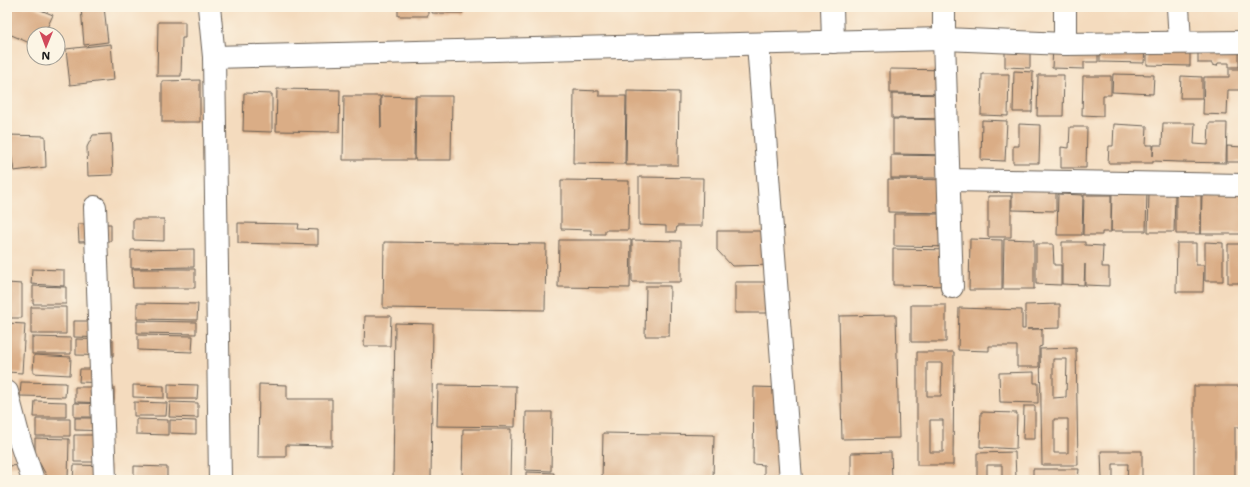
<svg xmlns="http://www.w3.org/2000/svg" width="1250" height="487" viewBox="0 0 1250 487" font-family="'Shantell Sans',sans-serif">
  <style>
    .building { fill: #daad86; fill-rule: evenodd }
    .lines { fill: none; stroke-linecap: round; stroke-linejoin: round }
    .street-casing { stroke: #685f55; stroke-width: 24 }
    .secondary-casing { stroke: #685f55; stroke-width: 24 }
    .street { stroke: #fff; stroke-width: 22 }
    .secondary { stroke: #fff; stroke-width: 22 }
  </style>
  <rect width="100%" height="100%" fill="#fcf5e5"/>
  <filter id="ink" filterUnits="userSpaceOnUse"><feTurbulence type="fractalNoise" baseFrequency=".025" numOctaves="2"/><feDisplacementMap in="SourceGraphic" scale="8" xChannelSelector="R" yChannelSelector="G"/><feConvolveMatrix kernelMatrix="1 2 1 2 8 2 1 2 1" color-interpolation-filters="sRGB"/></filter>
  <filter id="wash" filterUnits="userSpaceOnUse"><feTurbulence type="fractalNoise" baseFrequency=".012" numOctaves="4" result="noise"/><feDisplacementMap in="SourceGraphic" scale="16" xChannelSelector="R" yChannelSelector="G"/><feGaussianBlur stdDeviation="0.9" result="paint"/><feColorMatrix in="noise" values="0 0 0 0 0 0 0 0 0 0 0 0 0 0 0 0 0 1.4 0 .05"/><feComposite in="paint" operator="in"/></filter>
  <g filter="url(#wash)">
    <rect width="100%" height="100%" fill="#f4dbbe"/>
    <g id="blocks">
      <path class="building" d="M7,7H33L53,15L44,34H34V45L7,33Z
        M81,7H104L108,42L84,45Z
        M398,7H428V16H398Z
        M432,7H463V13H432Z
        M158,22H185V38H182L181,76H157Z
        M1147,43L1190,44V66L1147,65Z
        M111,44L114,80L70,85L66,49Z
        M1005,44H1030V68L1005,67Z
        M1198,44L1239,45V67H1229V63H1218L1217,66L1212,65V63H1198Z
        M1053,45L1098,46V62H1084V69L1052,68Z
        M1100,46L1145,47L1144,63L1100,62Z
        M890,69L952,70L951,94L890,93Z
        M1229,69H1243V90H1228L1227,115L1203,114L1204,77H1229Z
        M1014,71L1033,72L1032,112H1013Z
        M982,74H1009L1008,116L981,115Z
        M1113,74L1154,75L1153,94L1112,92Z
        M1038,75H1064L1063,116H1037Z
        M1083,76H1111V95H1103V116L1082,115Z
        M1181,76L1202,77V98H1180Z
        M200,80V122H162V81Z
        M277,89L340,90L339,132L276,131Z
        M574,90L599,91V96H626L625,164L573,163Z
        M627,91L679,92L678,165H626Z
        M244,93L272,94V132L243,131Z
        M892,94L955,95V119L892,118Z
        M344,96H380L381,128V96L415,97L414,160H343Z
        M416,96H452L451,160H415Z
        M893,119L954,120L953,155L893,154Z
        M982,120L1007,121L1005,161L981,160Z
        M1163,123H1195L1194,144L1208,145L1209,123H1227L1226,163L1179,162L1153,161V163H1108L1109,146H1113L1114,124L1147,126L1146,145H1153V156L1154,145H1162Z
        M1019,124L1040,125L1039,163H1013V146H1019Z
        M1070,127H1087L1086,168H1061V147L1069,148Z
        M111,134L113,175L88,176L87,147L93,135Z
        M8,135L45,136L46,167L14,171Z
        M1227,146L1243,147V162H1227Z
        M891,155L954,156L953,178H891Z
        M639,177L703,178L702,226H677L676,232H666V226L639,225Z
        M888,179L956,180L955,213L888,212Z
        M561,180L629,181L628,230H605V234H591V230L561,229Z
        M1012,190L1056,191V211L1012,210Z
        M1147,190L1146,231H1111L1112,193Z
        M1149,193L1175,194L1174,232H1148Z
        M1058,194L1083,195L1082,235H1057Z
        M1176,194H1201V234H1176Z
        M1202,194H1243V234H1201Z
        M1084,195H1111V232H1102V235H1083Z
        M988,196H1011V237H988Z
        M894,214H959L958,247L894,246Z
        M133,219H164V241L133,240Z
        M238,223L299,224L298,229L318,230V245L238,243Z
        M78,224H111V241L79,242Z
        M717,231H775L776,265L732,266L717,250Z
        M970,239L1002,240V290H969Z
        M1004,239L1034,240V289H1003Z
        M559,240H631L630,288L558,287Z
        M632,240L681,241V282H632Z
        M384,242L546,244L545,310L383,308Z
        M1062,242H1085V245L1103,246L1102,267H1109V286L1085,285V264L1084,285L1062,284Z
        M1205,242L1223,243V281H1205Z
        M1177,243H1196V265H1204L1203,292H1176Z
        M1036,244H1053L1054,265H1061V285L1036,284Z
        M1228,244H1243V283H1228Z
        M194,249V267L131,268V250Z
        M893,249L954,250V286L893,285Z
        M32,269L64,270V286L31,284Z
        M132,269H195V288H133Z
        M735,282H769V313H735Z
        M7,283L22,284V318H7Z
        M33,286L66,287V304H33Z
        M646,286H670L669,336H645Z
        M137,303L198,304L197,320L137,319Z
        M1060,304V328L1027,329H1042V346L1039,347V367H1017V346H989V351L958,350L959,308L1022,310V329H1025V305Z
        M911,305H946V342H911Z
        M31,307H66V334H31Z
        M896,315L899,438L842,439L839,316Z
        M365,316H391L390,346H364Z
        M74,321H111V338L74,337Z
        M137,321L196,322V334L137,333Z
        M7,323L25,324L22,373L7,372Z
        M395,323L433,324L431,480H393Z
        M138,335L193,336L192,352L138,350Z
        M32,337L71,338V354H32Z
        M76,339L113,340V356L76,355Z
        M1076,348L1078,465H1042L1040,349ZM1053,359H1067L1066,397L1053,398ZM1054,419H1068V453H1054Z
        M917,352H954L953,465H917ZM927,363H942L941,396H927ZM930,420H943V452H930Z
        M34,355L71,357L70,375L33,373Z
        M80,369H110L109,383L79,382Z
        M1034,372V383H1038V403L1000,402L999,373Z
        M21,382L66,383L65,397L20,396Z
        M168,384L198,385L197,399H168Z
        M259,384L287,385V399H332V446L286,445V457H258Z
        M133,385L164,386V398L133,397Z
        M438,385L516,386L515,427L437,426Z
        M1194,386H1243V427H1235V480H1194Z
        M75,387H114V403L75,402Z
        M754,387L788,388L786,480H764V465L753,464Z
        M35,401L66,402V417H34Z
        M134,402L167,403L166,416H134Z
        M170,402L198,403V418L169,417Z
        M74,403L110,404V417H74Z
        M1024,406H1035V439H1023Z
        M526,412H552L551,471L525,470Z
        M981,412L1017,413L1016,449L980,447Z
        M7,413L25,465L7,466Z
        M75,418H111V431L75,430Z
        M36,419H70V436H36Z
        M136,419L168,420V435L136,434Z
        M170,420L196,421V434L170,433Z
        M463,429H511L510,480H462Z
        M603,433L714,435L713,480H602Z
        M74,435H99L108,462H74Z
        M35,438L69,439L68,480H49L35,455Z
        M1101,451H1142V480H1127L1128,464H1113V480H1102Z
        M891,452L892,480H851V453Z
        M1015,452L1016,480H1002V465H987V480H977V453Z
        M74,465L111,466L110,480H73Z
        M134,466L167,467V479L134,478Z
        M1033,469H1079L1078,480H1033Z
        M526,472L554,473L553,480H526Z"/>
    </g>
  </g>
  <g filter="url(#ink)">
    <use href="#blocks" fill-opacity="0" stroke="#685f55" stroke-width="1"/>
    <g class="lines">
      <g class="street-casing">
        <path id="street" d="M209,7L214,57
          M832,7L833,42
          M944,7V39L952,287
          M1065,7V44
          M1178,7L1180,42
          M758,44L791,480
          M949,180L1243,185
          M95,207L105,480
          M7,392L19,438L33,480"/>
      </g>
      <g class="secondary-casing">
        <path id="secondary" d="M220,480L214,57L944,39L1065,44L1243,42"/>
      </g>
      <use href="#street" class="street"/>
      <use href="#secondary" class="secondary"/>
    </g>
  </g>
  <rect width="1250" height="487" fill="none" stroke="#fcf5e5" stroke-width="24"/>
  <g transform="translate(46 46) rotate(181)"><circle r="19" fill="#fcf5e5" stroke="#a29e95"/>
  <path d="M0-3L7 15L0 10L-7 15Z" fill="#d1495b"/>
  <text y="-6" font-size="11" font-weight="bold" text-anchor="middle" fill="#1c1c1c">N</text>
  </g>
</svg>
